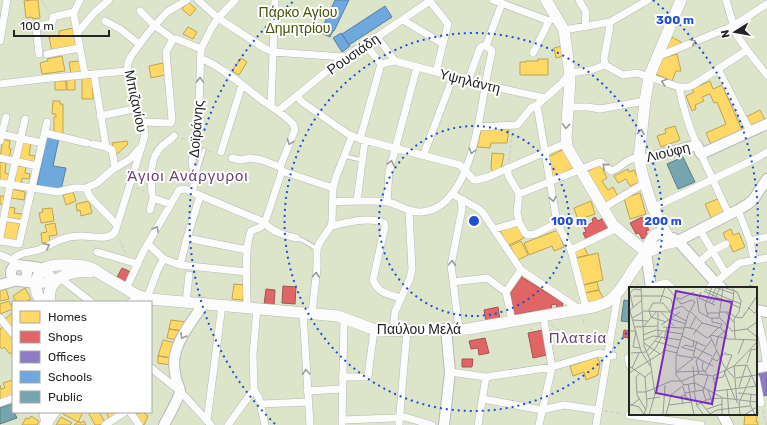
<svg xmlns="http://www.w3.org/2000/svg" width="767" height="425" viewBox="0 0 767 425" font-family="Rubik,sans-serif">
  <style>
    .green { fill: #dce4ca; fill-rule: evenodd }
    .homes { fill: #ffd966; stroke: #bda353 }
    .shops { fill: #e06666; stroke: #a85253 }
    .offices { fill: #8e7cc3; stroke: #6e6294 }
    .schools { fill: #6fa8dc; stroke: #5880a5 }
    .public { fill: #76a5af; stroke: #5d7e86 }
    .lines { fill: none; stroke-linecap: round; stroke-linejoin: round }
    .lane-casing { stroke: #b8b8ba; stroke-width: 5 }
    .street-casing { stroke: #b8b8ba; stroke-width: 8 }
    .secondary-casing { stroke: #b8b8ba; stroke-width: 12 }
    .primary-casing { stroke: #b8b8ba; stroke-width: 12 }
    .path { stroke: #cacacb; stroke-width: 1; stroke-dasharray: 4 2; stroke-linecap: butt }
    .lane { stroke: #fcfcfc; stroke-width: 3.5 }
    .street { stroke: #fcfcfc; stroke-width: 7 }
    .secondary { stroke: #fcfcfc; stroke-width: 10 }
    .primary { stroke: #fcfcfc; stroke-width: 11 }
    .oneway { stroke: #9b9b9c }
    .ring { fill: none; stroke: #1d4ed8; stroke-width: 2; stroke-dasharray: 2 4 }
    .labels { text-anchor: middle; stroke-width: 4; stroke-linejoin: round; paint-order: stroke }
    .park-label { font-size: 14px; fill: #445207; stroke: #fff }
    .street-label { font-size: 14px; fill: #242426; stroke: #fff }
    .neighbourhood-label { font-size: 15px; letter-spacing: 1px; fill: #69417a; stroke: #fff }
    .inset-road { fill: none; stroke: #9a9a9d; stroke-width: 1 }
    .view { fill: #7b2cbf; fill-opacity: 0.15; stroke: #7b2cbf; stroke-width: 2 }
    .inset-edge { fill: none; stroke: #242426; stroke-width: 2 }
    .centre { fill: #1d4ed8; stroke: #fff; stroke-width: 2 }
    .ring-label { font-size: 12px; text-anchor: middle; font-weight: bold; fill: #1d4ed8; stroke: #fff; stroke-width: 4; stroke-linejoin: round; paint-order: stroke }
  </style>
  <rect width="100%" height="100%" fill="#e9e9ed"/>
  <path class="green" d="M0,0H767V425H0ZM630,288H756V414H630ZM13,302H151V412H13Z"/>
  <path class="homes" d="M32,0H38L40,18L33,19L32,17L26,18L24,1Z
    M188,2L196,9L190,16L182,9Z
    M188,27L197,32L193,39L183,34Z
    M73,28L76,47L52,52L49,37L59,36V31Z
    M670,36L681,42L680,46L670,51L664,48Z
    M562,46L564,56L556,58L554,48Z
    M677,54L681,71H676L672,81L655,74L661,59Z
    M62,56L65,71L42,74L40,63L48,61L47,59Z
    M241,58L247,62L239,75L232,71Z
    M538,59H548V75H520V62H526V61H538Z
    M80,61L82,72L71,74L69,62Z
    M163,63L165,75L151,78L149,66Z
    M82,78H93V99H82Z
    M67,79H75V90H67Z
    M55,81H66V90H55Z
    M710,81L713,89L722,85L742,130L711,144L706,133L726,124L717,102L714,103L710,94L702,97L704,101L695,105L696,109L692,111L686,96L694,92L692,89Z
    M53,101H60V104H63V135H54V117H56V114H52Z
    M760,110L765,120L751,127L746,117Z
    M675,126L680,140L661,147L657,136L666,133L665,129Z
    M509,128L507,143H491L490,148L477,147L481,130Z
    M3,139L10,141L9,148L11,149L9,159L0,158Z
    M127,141L128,144L115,156L112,143Z
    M21,142L31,143L29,155L35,156L34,163L19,161Z
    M564,149L573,168L553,178L548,157Z
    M492,153L504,154L501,169L493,172L491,168Z
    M0,162L6,163L5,173L10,174L8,183L0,182Z
    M600,164L607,178L602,181L608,190L613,187L618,197L604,205L585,173Z
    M17,166L26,167L25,173L30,174L29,179L22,178L21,186L14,185Z
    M628,169L629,172L634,170L640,182L630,186L626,179L618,183L614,176Z
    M13,189L25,192L24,200L11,198Z
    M73,192L76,201L66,205L63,195Z
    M640,193L646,214L630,219L624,198Z
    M0,196H5L4,205L0,204Z
    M718,199L725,215L712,220L705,204Z
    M89,201L92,213L81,216L80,210L77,211L76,204Z
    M591,201L595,214L578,220L574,208Z
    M9,207L15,208L14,213L23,214L22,221L7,218Z
    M52,208L54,221L41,223L39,213L43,212L42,209Z
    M7,220L20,223L16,242L3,239Z
    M55,223L57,235L49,236L50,242L42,243L41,233L47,232L45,225Z
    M517,225L524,238L507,246L500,230Z
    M731,229L733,235L739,233L745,247L733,252L730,244H728L723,233Z
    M558,230L564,247L554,251L552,246L529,255L524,243Z
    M521,241L528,255L518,260L510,246Z
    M584,247L588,255L576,258L574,251Z
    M598,253L603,280L583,285L576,258Z
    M597,282L599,290L585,293L583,285Z
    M234,284L244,285L243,300L232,299Z
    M25,288L31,299L27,301L28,302L21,301L16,302L13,296Z
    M6,289L9,299L0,301V291Z
    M599,290L604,300L588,303L585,293Z
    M9,301L13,309L0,314V304Z
    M12,313L13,314V330L5,319Z
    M171,320L186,322L182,331L169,329Z
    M3,327L13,340V352L10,354L4,347L2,349L0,347V329Z
    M169,329L182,331L178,340L167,338Z
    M163,340L176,343L172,358L158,356Z
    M158,356L172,358L171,365L158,363Z
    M597,357L600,363L598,375L586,380L584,372L573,376L570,366Z
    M13,380V396L0,400V385L1,389L5,388L3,383Z
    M64,412H83L78,422L63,414Z
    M88,412H99L105,422L99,425H95Z
    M106,412H121L110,420Z
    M139,412H143L148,416L144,425H142L136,416Z
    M756,412H758L756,422H758V425H744L745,415L750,416V414H756Z
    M31,416L39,421L37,425H22L26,418L29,419Z
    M61,417L72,423L70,425H56Z
    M79,421L80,423L84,421L86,425H74Z"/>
  <path class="shops" d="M595,217L598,221L603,218L609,229L587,241L583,233L586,232L584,227L593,222L592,219Z
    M642,217L649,230L646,231L648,236L642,239L639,233L636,234L630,223Z
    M122,268L131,272L124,284L116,279Z
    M520,276L562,302L563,307L557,308L556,304L551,305L552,309L535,313L533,311L514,315L510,294Z
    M283,286L296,287L295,304L282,303Z
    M266,289L275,290L274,306L264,305Z
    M498,307L500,320L486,322L484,310Z
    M543,330L547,355L533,358L528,333Z
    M624,330L630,331L629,338L623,337Z
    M485,338L489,353L479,355L478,348L471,349L469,341Z
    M462,359H473L472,367H462Z"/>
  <path class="offices" d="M767,370V395L763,396L758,372Z"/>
  <path class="schools" d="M335,0H349L334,31L323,26Z
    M385,6L392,17L349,45L342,34Z
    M341,33L350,46L342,52L333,38Z
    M47,136L59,138L53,166L66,168L61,190L37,185Z"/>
  <path class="public" d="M324,27L333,31L330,37L321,33Z
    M683,157L695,182L678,189L667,164Z
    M624,300L630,301L629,322L621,321Z
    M12,404L13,408V412H14L17,418L0,424V408Z"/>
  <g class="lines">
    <g class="lane-casing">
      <path id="lane" d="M344,156L362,160
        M197,172L204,150
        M4,219L23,222
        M296,238L304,241L317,249"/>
    </g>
    <g class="street-casing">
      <path id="street" d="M80,0L74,12V16L85,75
        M198,0L218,18L264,48L273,52L344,57
        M429,0L448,24L436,72
        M493,0L549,21L556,17
        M579,0L586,12L585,27
        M726,0L736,34L747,50L767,75
        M140,11L154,25L173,39
        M403,20L443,44
        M105,21L120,29L139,44
        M564,30L610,22L648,0
        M77,33L95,12L109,0
        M377,37L395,61
        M0,41L7,0
        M365,44L381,64L395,61L485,85L545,98
        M486,46L502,3
        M533,53L549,21
        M39,54L36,27L52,23L53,17L74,12
        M47,54L80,48
        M657,57L733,26L767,4
        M200,58C224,68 243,86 263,101C273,108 284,114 293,124C295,127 295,129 294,132L280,167L282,171L266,219L261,227L251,231C244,248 247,287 247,307
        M605,65L604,58L609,32L610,22
        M718,69L750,131
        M94,74L106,147L112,150L115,168
        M468,81L480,48L483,46H486
        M0,84L41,79L127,71
        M679,87C683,108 688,125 697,145
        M297,96L302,102L348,134L360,139L460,165L474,180H477L488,177L566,143
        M537,105L557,223L571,250L586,308
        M271,106L275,0
        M568,107H588L600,109L645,101
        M278,111L344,57L377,37L431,0
        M100,116L138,108
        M143,122L168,123H171L172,120L166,52L173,39H177L201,49
        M478,127L517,125L531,108L537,105L561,84L570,73L591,70L605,65L623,75L637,73L679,87H688L693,85L718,69L747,50
        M45,133L87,143
        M0,134L42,143
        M360,139L381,64
        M0,141L6,117
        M93,144L106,147
        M221,152L242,85
        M701,154L729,215
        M423,156L453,77
        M0,158L37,166
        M232,158L241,160L250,158L262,160L280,167
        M508,168V175L519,194L517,212L519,222L525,233L528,235L535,234L557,223
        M282,171L333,188
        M0,183L58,192L74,188H86L97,183L112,170L130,159L139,149
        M86,188L90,197L117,225
        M192,192L197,173L193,168L192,162L199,104L201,49L211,29L218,18L235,0
        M152,193C151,178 149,158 162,146C166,142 171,140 174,136
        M452,194L479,209L483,213L521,270L579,309
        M519,194L599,162H601L611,171C623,168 624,158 639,158
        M357,201L365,140
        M333,202C345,201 357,201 369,201C375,201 382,201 388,202C400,205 409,213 422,212C467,208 478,128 484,93C486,79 489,65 492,51L491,50L486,46
        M387,202L389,172L417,67
        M603,208L645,183
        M653,208L757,158L767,152
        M150,210L153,198L170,204
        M738,210L750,241L754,260
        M331,226C346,223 368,216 384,223L385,226L373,280C379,294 388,294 401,298
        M494,229L519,222
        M700,230L726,274
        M0,237L10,185L25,119
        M187,238L247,250
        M0,241L19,244L47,122
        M750,241L767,237
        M148,244L164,259L180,265L247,272
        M571,250L617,228
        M97,252L138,264
        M0,255L12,260L15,266
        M12,260C23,250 28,254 41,249C49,246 57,240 66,238C71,236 77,236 82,236C92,236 108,241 115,232L143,142L145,135L144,129L127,71L128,63L131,56L148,33L167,12L187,0
        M698,263L712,251L726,244
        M180,265L187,238L200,196
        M60,278L91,302
        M453,282L487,278L506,292
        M651,287L666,283L672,288
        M709,288L739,263L767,258
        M126,289L143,252L179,190L185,189L192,192L264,222C272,232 284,235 296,238
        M147,298L158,269L164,259
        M131,302L139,299L140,296
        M186,302L189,275
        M756,311L763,341L767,366
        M303,313L310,425
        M312,313L317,268V249L320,242L331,226L332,221L333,188L336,177L352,136
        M0,318L13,334
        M512,321L506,292L521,270
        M459,329L451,265L462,209L461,199
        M393,331L395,312L410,278L412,269L409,211
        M630,358H628L630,366
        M151,368L180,391L211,425
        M450,372L486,377L552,367L599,353L613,356
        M342,377H367L368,376L374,330
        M756,378L761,403
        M254,390L253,355L257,308
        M254,390L259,398L265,425
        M307,391L342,389
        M483,399L542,410L564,405L598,410
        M0,403L13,398
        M261,404L308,402
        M43,412C43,417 44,422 49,425
        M130,412L139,425
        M629,415L701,425
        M342,420L394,418L400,417H405L432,425
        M207,421L222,305
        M105,425L125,412
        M228,425L249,396L254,390
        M342,425L344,318
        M399,425L407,330
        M478,425L486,377
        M539,425L552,367L543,315
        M596,425L618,293"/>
    </g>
    <g class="secondary-casing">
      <path id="secondary" d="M639,158L645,159L697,145L701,154L767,124
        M673,238L678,241L715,282L722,288
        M678,241L738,210L748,204L753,200L767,179
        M646,252L651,288
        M11 273a8 8 0 1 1 16 0a8 8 0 1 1-16 0Z
        M19,281L36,283L54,282C45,267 40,267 23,266
        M0,285L17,280
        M756,310L767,312
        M756,368L767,366
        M722,414L728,425
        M164,425C168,417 179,399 180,391C180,388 178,385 177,382C175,374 173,363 175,355C179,336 194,319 204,303
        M444,425L450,372L446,329"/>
    </g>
    <g class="primary-casing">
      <path id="primary" d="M546,0L564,30L569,67L570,80L566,137L567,147L613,225L646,252
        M664,244L678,241
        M646,252L655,249L664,244L666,241L667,235L653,208L650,199L643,177L639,158L645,101L649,77L681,0
        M42,302C36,294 34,285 38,276C39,274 41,270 43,269C51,263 82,264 91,268C95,270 98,272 101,274C112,281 123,287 133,293L140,296L150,299L338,316L370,328L379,331L468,329L593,307C599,305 605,304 610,300C620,293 628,277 635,267C638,262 643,257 646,252C649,246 649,239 655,235C658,233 663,233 667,235
        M50,302C45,278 71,270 90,272
        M45,425L54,412"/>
    </g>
    <path class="path" d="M41,0L49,11
      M479,76L481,67
      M181,138L187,140
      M209,151L215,153
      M509,161L512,132
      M136,188L144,191
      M119,239L126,254
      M636,283L642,287
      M583,319L584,324
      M551,325L561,331
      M531,328L532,332
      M763,410L766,425
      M604,411L623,414"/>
    <use href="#lane" class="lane"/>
    <use href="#street" class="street"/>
    <use href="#secondary" class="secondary"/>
    <use href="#primary" class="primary"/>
  </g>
  <defs><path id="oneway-chevron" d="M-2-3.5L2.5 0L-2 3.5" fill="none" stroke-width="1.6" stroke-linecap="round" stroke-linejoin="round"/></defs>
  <g class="oneway">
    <use href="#oneway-chevron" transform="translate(693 42) rotate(-23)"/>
    <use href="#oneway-chevron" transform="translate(200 80) rotate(-88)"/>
    <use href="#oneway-chevron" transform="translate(664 82) rotate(-162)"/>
    <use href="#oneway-chevron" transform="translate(566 126) rotate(94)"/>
    <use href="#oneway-chevron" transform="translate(641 132) rotate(-84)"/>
    <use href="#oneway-chevron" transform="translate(290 142) rotate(112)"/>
    <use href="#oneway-chevron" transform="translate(472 151) rotate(107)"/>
    <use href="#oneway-chevron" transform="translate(391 163) rotate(-77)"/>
    <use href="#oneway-chevron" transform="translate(605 166) rotate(-139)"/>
    <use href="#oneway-chevron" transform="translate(553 199) rotate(80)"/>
    <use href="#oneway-chevron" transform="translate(156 229) rotate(-61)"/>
    <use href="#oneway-chevron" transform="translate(47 246) rotate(-26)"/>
    <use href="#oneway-chevron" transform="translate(452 263) rotate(-85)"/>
    <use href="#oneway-chevron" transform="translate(316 275) rotate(-84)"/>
    <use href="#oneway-chevron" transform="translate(183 336) rotate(120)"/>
    <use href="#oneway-chevron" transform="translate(306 372) rotate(-93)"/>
  </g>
  <g class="ring">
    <circle cx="474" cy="221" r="95"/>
    <path d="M630 328A189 189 0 1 1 651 287"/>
    <path d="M275 424A284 284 0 0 1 295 0M653 0A284 284 0 0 1 750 287"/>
  </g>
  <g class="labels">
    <g class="park-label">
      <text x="298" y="17">Πάρκο Αγίου<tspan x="298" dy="16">Δημητρίου</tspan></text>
    </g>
    <g class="street-label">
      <text transform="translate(353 54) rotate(-35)" y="5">Ρουσιάδη</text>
      <text transform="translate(470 81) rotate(14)" y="5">Υψηλάντη</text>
      <text transform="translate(136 101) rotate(78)" y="5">Μπιζανίου</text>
      <text transform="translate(196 129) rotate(-85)" y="5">Δοϊράνης</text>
      <text transform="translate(668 152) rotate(-14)" y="5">Λιούφη</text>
      <text x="419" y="334">Παύλου Μελά</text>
    </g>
    <g class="neighbourhood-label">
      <text x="188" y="181">Άγιοι Ανάργυροι</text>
      <text x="578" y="343">Πλατεία</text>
    </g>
  </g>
  <g transform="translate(629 287)">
    <rect width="128" height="128" fill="#e9e9ed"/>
    <path d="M0,0H128V121L117,128H0Z" fill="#dce4ca"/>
    <path class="inset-road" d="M12,0L15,59L21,73L26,107L20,128M38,0L52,17L63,13L66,15L59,28L47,69V88L55,98M86,0L105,7M94,0L108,5L112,14L110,25L105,32L106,52M102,0L105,3L104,14M76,2L112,17M75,4L111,21M72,5L70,11L86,18M1,6L4,20M0,7L5,2L12,3M4,9H34L42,12L45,22M68,10L70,25M48,11L52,12L65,5M31,15L36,0M80,16L87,1M83,17L91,1M0,20L12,64L21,79M119,20L125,26L128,24M1,23L13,13M14,24L41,25M40,24L53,19L60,25M32,25L45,39M62,25L73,36L92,41L98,48L97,52M70,25L81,31H91L103,44L118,42L128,35M91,25H99L106,30L113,31L128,9M97,25L104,35M78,26H91M79,29L76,18L83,0M90,30L94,0M3,31L14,25M83,31V35L93,37L91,41M42,32L57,37M4,33L19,34M37,35L22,30L20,23L24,16H34L41,25L57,34M32,38L51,25M15,39L27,25M6,40L29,39M34,40L55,41M56,40L65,42L78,51L81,49M61,41L67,29M118,42L128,50M0,44H7L4,60L11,61M14,48L27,43L54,47M64,48L73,36M82,48L99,52L128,53V50M53,49L76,59M81,49L95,79L106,92L108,116M81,49L90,40M0,50V66M29,50V25M15,53L24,49L52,53M38,53L35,52L38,40M26,54L49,61M68,54L64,69L84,79M15,56L31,67M87,59L89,50L99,41M52,60L65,64M53,61L56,58L64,60L65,53M66,61L83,69M35,63L48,66M2,66L17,65L33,45M109,67L115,52M48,68L64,71M19,69L26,62L33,49M82,71L88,74L97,65M74,75L73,81L79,89L74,104L77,113M118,76L122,63L128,62M118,78L128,101M0,79L16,90M64,79L66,104M3,81L10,66M48,84L66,70M95,84L106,112M47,85L75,84M76,85L88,63M0,86L34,65L39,50M11,86L7,90L8,108L17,123M70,87L67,74L83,52M84,89L87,104L128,99M106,90L105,79L128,55M106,91L128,88M84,92L94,90L103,68L96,67M53,94L69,87L84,89L105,79L118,78M59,97L65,128M55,98L66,96L94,111L128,115M54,100L57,110L63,115M110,100L117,78M98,102L100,128M79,103L84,119M65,104L68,119L75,128M8,105H17L42,94H53M56,106L74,103M109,106L128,108M122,107L121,117L126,128M18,112L31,110M72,116L81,127M0,117L10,120L15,127M54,117L52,109L56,108M40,118L63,115M68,118L80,112L93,111V128M2,119L11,111M78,122L93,117M15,128L18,118L16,90L22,85M34,128L36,98M37,128L42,108L55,98M79,128L88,123L121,119M111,128L110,116L122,89M115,128L128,120"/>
    <path class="view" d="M47,4L103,15L83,117L27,106Z"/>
    <rect width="128" height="128" class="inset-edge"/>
  </g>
  <circle cx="474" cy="221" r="6" class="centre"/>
  <g class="ring-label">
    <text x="675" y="24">300 m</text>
    <text x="569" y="225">100 m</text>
    <text x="663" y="225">200 m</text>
  </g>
  <rect x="12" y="301" width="140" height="112" fill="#ffffff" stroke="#a7a7a8"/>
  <rect x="20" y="311" width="20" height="12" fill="#ffd966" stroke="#a7a7a8"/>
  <text x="48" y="321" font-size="12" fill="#242426">Homes</text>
  <rect x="20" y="331" width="20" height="12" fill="#e06666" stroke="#a7a7a8"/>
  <text x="48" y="341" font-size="12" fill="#242426">Shops</text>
  <rect x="20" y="351" width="20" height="12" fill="#8e7cc3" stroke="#a7a7a8"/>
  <text x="48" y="361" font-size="12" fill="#242426">Offices</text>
  <rect x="20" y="371" width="20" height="12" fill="#6fa8dc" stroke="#a7a7a8"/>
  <text x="48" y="381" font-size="12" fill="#242426">Schools</text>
  <rect x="20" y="391" width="20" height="12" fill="#76a5af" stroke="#a7a7a8"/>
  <text x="48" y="401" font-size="12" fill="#242426">Public</text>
  <g transform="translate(735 32) rotate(259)" stroke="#ffffff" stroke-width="3" paint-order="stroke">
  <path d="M0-3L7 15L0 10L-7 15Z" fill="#242426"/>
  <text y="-6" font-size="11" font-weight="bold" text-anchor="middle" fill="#242426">N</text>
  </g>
  <path d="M14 30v6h95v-6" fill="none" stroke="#242426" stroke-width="2"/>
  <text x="20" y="30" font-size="12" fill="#242426" stroke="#ffffff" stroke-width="3" paint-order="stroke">100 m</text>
</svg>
